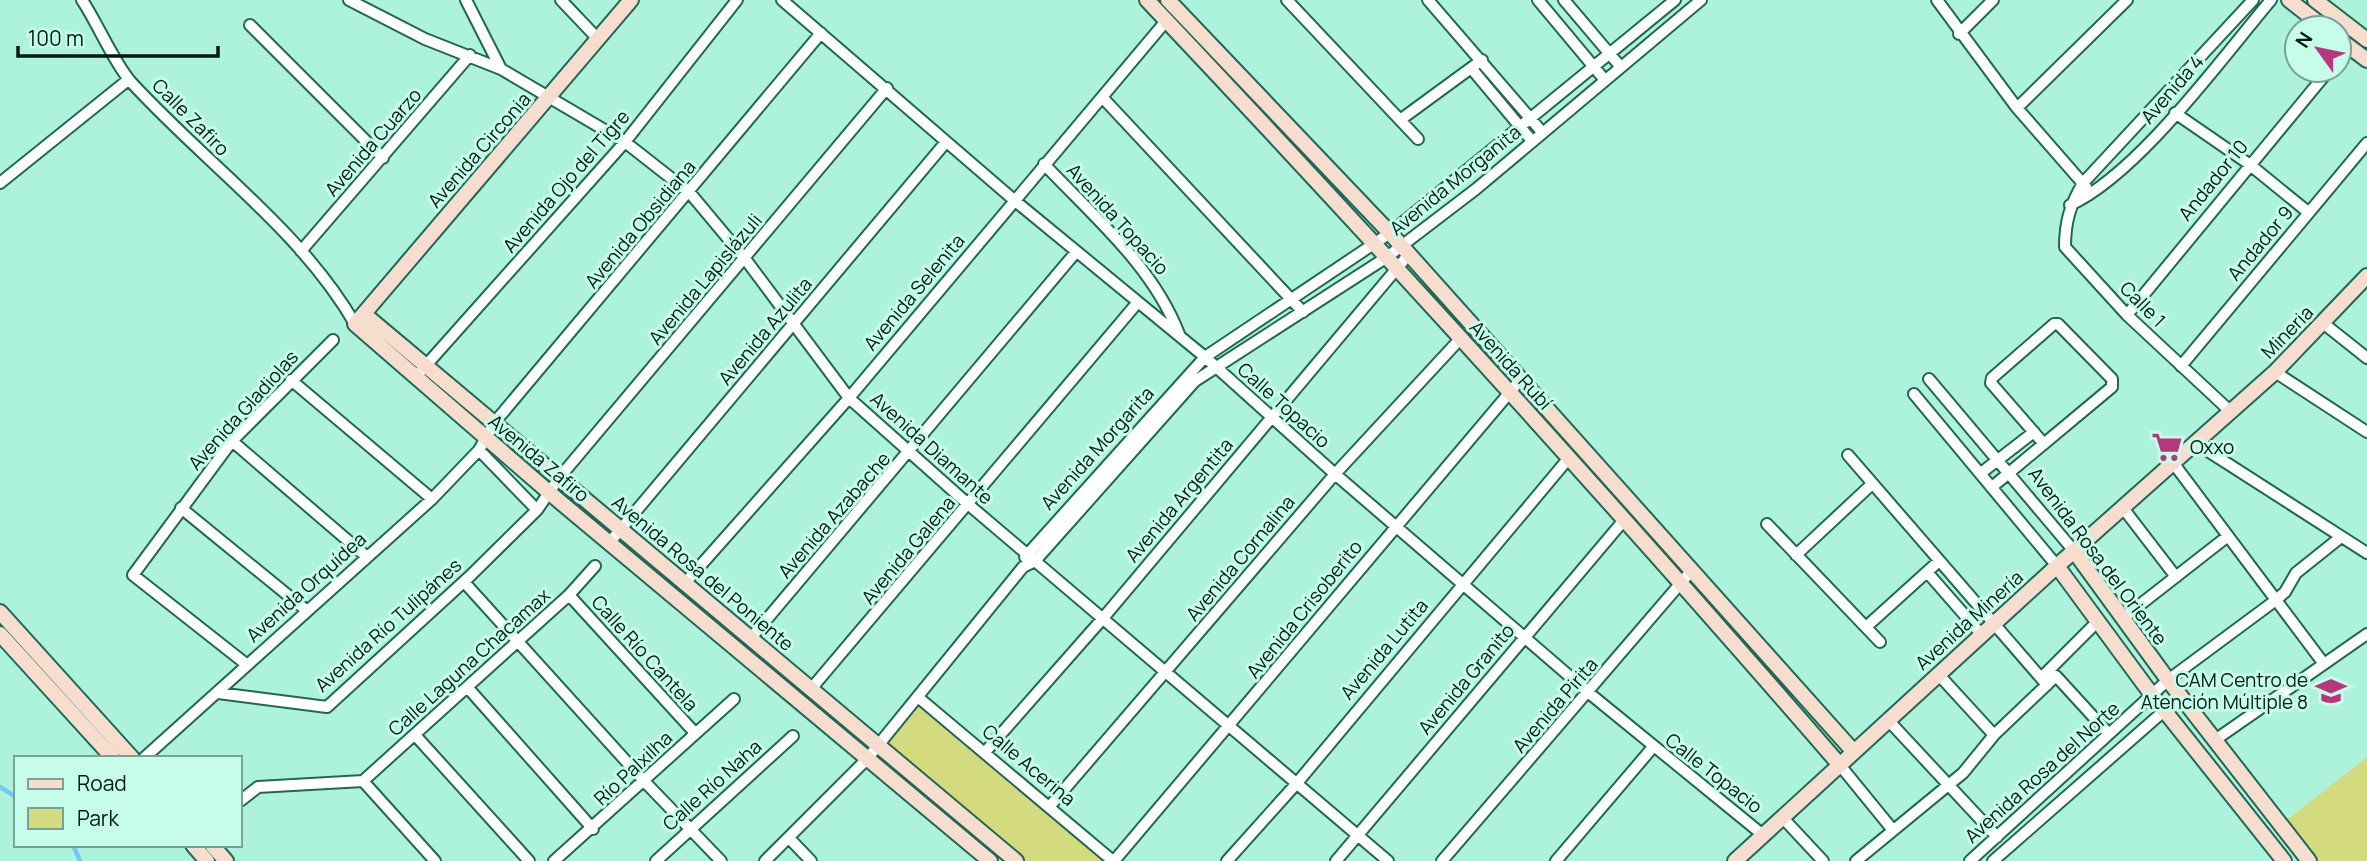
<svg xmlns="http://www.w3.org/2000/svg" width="2367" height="861" viewBox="0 0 2367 861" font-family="Manrope,sans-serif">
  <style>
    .green { fill: #d4db7e }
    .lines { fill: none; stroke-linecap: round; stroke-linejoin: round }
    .stream { stroke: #74c8f2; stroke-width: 4.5 }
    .street-casing { stroke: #206755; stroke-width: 14 }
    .secondary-casing { stroke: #206755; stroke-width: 18 }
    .street { stroke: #fff; stroke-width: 10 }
    .secondary { stroke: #f6ddcd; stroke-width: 14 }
    .labels { text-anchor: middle; stroke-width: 6; stroke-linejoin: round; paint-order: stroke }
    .street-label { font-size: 19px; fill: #001a12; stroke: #c6fdea }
    .poi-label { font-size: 19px; fill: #001a12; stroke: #c6fdea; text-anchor: start }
  </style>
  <rect width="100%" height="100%" fill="#adf3dc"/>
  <path class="green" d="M921,703L1104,861H1023L886,743Z
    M2367,757V861H2314L2284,822Z"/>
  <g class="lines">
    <path class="stream" d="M0,787L16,797
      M73,845L80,861"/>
    <g class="street-casing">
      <path id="street" d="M82,0C98,24 114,63 131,82C205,163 300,229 355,324
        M349,0L425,39L501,69L625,142L690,193L746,260L849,398L969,505L1388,861
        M466,0L501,69
        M561,0L598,39
        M782,0L1014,200L1205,357L1335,474L1589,693L1763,835
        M1287,0L1418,139
        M1428,0L1542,132
        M1538,0L1604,79
        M1564,0L1620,66
        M1937,0L2017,108L2086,187
        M250,25L383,158
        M1959,34L1993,0
        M2339,58L2349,46
        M1471,68L1532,141
        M1102,97L1303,312
        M2017,108L2127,0
        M2175,113L2249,164L2308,212
        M1400,120L1482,60
        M1044,164C1094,217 1153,266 1179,334
        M0,183L128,80
        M2070,205C2138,174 2221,59 2271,0
        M301,251L470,55
        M2127,315L2329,70
        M2323,323L2367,358
        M2181,366L2367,143
        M421,371L625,142L737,0
        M2275,372L2367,432
        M1929,379L2074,551
        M291,380L432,499
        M1914,394L2057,566
        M2231,412L2127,315L2065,247C2065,222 2070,205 2083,183L2253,0
        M232,441L367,557
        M2197,444L2367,553
        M479,450L537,510
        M1848,455L2047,685
        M2174,464L2324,664
        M1981,473L2034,432
        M1992,487L2112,387V379L2058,324H2054L1992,378L1991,383L2044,444
        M181,508L306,610
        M2123,508L2176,577
        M1767,524L1880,642
        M610,542L946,142
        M1796,555L1872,484
        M1025,557L1205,357L1390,233L1675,0
        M1927,572L1982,635
        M464,582L644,781L721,861
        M685,583L849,398L1166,21
        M569,595L695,733
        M2123,618L2228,536
        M1866,627L1939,561
        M751,638L1076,252
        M246,664L133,575L232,441L333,340
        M1939,675L1994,735
        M2041,678L2098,621
        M468,688L593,829
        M811,689L1138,302
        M218,693L327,707L469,577L537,510L559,478L887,88
        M919,698L1113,861
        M1888,720L1997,837
        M415,735L529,861
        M2215,740L2367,634
        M986,751L1104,617L1409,254
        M144,758L432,499L479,450L495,422L821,33
        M1839,764L1892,829
        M363,781L569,595L595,566
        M363,781L435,861
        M240,801L258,787L363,781
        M1050,806L1335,474L1461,338
        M1782,817L1823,861
        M789,838L811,861
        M554,861L734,699
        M656,861L793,736
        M765,861L867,759L1023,567L1035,561L1195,381L1387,257L1476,189L1701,0
        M1114,861L1521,379
        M1227,861L1297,783L1568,459
        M1336,861L1624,520
        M1442,861L1692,570
        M1556,861L1653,747
        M1856,861L1963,773L1994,735L2056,676L2109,734
        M1970,861L2168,680L2276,600L2285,592L2296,573L2341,537
        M1993,861L2181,696"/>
    </g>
    <g class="secondary-casing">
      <path id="secondary" d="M631,0L355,324L558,500L990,861
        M1147,0C1383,250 1614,504 1839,764
        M1168,0L1390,233L1854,752
        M2289,0L2325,28
        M2315,0L2367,40
        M2339,39L2367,60
        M364,314L1016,861
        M2074,551L2168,680L2309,861
        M2057,566L2152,695L2284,861
        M0,612L132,758
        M0,634L113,758
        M193,845L207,861
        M212,845L226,861
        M1735,861L2057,566L2275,372L2367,276"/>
    </g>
    <use href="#street" class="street"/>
    <use href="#secondary" class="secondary"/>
  </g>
  <defs>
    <g id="supermarket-bare" transform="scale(2.415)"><path d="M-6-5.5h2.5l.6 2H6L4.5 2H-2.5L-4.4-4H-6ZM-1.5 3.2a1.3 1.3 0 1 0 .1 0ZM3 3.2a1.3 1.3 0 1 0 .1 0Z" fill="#ba367c" stroke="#c6fdea" stroke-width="2.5" paint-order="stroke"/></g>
    <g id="school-bare" transform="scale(2.415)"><path d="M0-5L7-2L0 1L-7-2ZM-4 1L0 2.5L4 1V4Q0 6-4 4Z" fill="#ba367c" stroke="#c6fdea" stroke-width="2.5" paint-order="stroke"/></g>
  </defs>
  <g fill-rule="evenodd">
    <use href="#supermarket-bare" x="2167" y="447"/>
    <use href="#school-bare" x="2331" y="691"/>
  </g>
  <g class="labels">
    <g class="street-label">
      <text transform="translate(2172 89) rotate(-49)" y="7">Avenida 4</text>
      <text transform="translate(191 117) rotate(45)" y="7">Calle Zafiro</text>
      <text transform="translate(373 142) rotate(-49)" y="7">Avenida Cuarzo</text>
      <text transform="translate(479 150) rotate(-49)" y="7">Avenida Circonia</text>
      <text transform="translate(1455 180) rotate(-39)" y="7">Avenida Morganita</text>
      <text transform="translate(2213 180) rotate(-51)" y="7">Andador 10</text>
      <text transform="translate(566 181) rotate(-49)" y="7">Avenida Ojo del Tigre</text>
      <text transform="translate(1118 219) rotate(48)" y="7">Avenida Topacio</text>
      <text transform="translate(640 224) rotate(-50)" y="7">Avenida Obsidiana</text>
      <text transform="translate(2260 243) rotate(-50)" y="7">Andador 9</text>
      <text transform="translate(705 279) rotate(-50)" y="7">Avenida Lapislázuli</text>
      <text transform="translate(914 292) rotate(-50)" y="7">Avenida Selenita</text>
      <text transform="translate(2143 304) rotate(45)" y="7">Calle 1</text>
      <text transform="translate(765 331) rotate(-50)" y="7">Avenida Azulita</text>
      <text transform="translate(2287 332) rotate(-46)" y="7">Mineria</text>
      <text transform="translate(1511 365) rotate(48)" y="7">Avenida Rubí</text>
      <text transform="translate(1284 405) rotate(42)" y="7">Calle Topacio</text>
      <text transform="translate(243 410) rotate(-48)" y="7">Avenida Gladiolas</text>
      <text transform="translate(932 448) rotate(42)" y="7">Avenida Diamante</text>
      <text transform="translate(1097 448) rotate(-48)" y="7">Avenida Morgarita</text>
      <text transform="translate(539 458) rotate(40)" y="7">Avenida Zafiro</text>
      <text transform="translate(1179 500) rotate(-50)" y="7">Avenida Argentita</text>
      <text transform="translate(834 515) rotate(-49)" y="7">Avenida Azabache</text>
      <text transform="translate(908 550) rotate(-50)" y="7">Avenida Galena</text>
      <text transform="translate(2098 556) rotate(53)" y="7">Avenida Rosa del Oriente</text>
      <text transform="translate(1240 558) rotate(-50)" y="7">Avenida Cornalina</text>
      <text transform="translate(703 573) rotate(40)" y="7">Avenida Rosa del Poniente</text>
      <text transform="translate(306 587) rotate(-42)" y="7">Avenida Orquídea</text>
      <text transform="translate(1304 609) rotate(-51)" y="7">Avenida Crisoberito</text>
      <text transform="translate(1969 620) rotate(-42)" y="7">Avenida Minería</text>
      <text transform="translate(388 625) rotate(-42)" y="7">Avenida Río Tulipánes</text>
      <text transform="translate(1384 649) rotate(-50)" y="7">Avenida Lutita</text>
      <text transform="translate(645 653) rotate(48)" y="7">Calle Río Cantela</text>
      <text transform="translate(469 662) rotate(-42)" y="7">Calle Laguna Chacamax</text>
      <text transform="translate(1466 679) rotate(-50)" y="7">Avenida Granito</text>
      <text transform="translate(1555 705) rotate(-49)" y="7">Avenida Pirita</text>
      <text transform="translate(1029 765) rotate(40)" y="7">Calle Acerina</text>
      <text transform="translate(633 768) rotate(-43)" y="7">Río Palxilha</text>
      <text transform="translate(2042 772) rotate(-42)" y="7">Avenida Rosa del Norte</text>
      <text transform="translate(1714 773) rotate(38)" y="7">Calle Topacio</text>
      <text transform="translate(712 785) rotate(-42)" y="7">Calle Río Naha</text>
    </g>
    <g class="poi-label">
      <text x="2190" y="454">Oxxo</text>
      <text x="2308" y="687" text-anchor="end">CAM Centro de<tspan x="2308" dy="22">Atención Múltiple 8</tspan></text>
    </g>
  </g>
  <rect x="14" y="756" width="228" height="91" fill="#c6fdea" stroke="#77a294" stroke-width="2"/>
  <rect x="28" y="779" width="35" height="10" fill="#f6ddcd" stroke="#77a294" stroke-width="2"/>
  <text x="77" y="791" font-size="21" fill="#001a12">Road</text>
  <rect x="28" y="808" width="35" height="21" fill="#d4db7e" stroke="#77a294" stroke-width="2"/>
  <text x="77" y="826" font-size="21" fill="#001a12">Park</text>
  <g transform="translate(2318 49) rotate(303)"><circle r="33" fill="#c6fdea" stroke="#77a294" stroke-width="2"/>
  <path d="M0-5L12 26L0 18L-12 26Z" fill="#ba367c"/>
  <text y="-10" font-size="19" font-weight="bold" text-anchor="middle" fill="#001a12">N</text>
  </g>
  <path d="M18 46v10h200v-10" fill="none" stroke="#001a12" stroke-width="3.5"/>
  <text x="28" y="46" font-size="21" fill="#001a12" stroke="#c6fdea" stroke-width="5" paint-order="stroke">100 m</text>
</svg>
